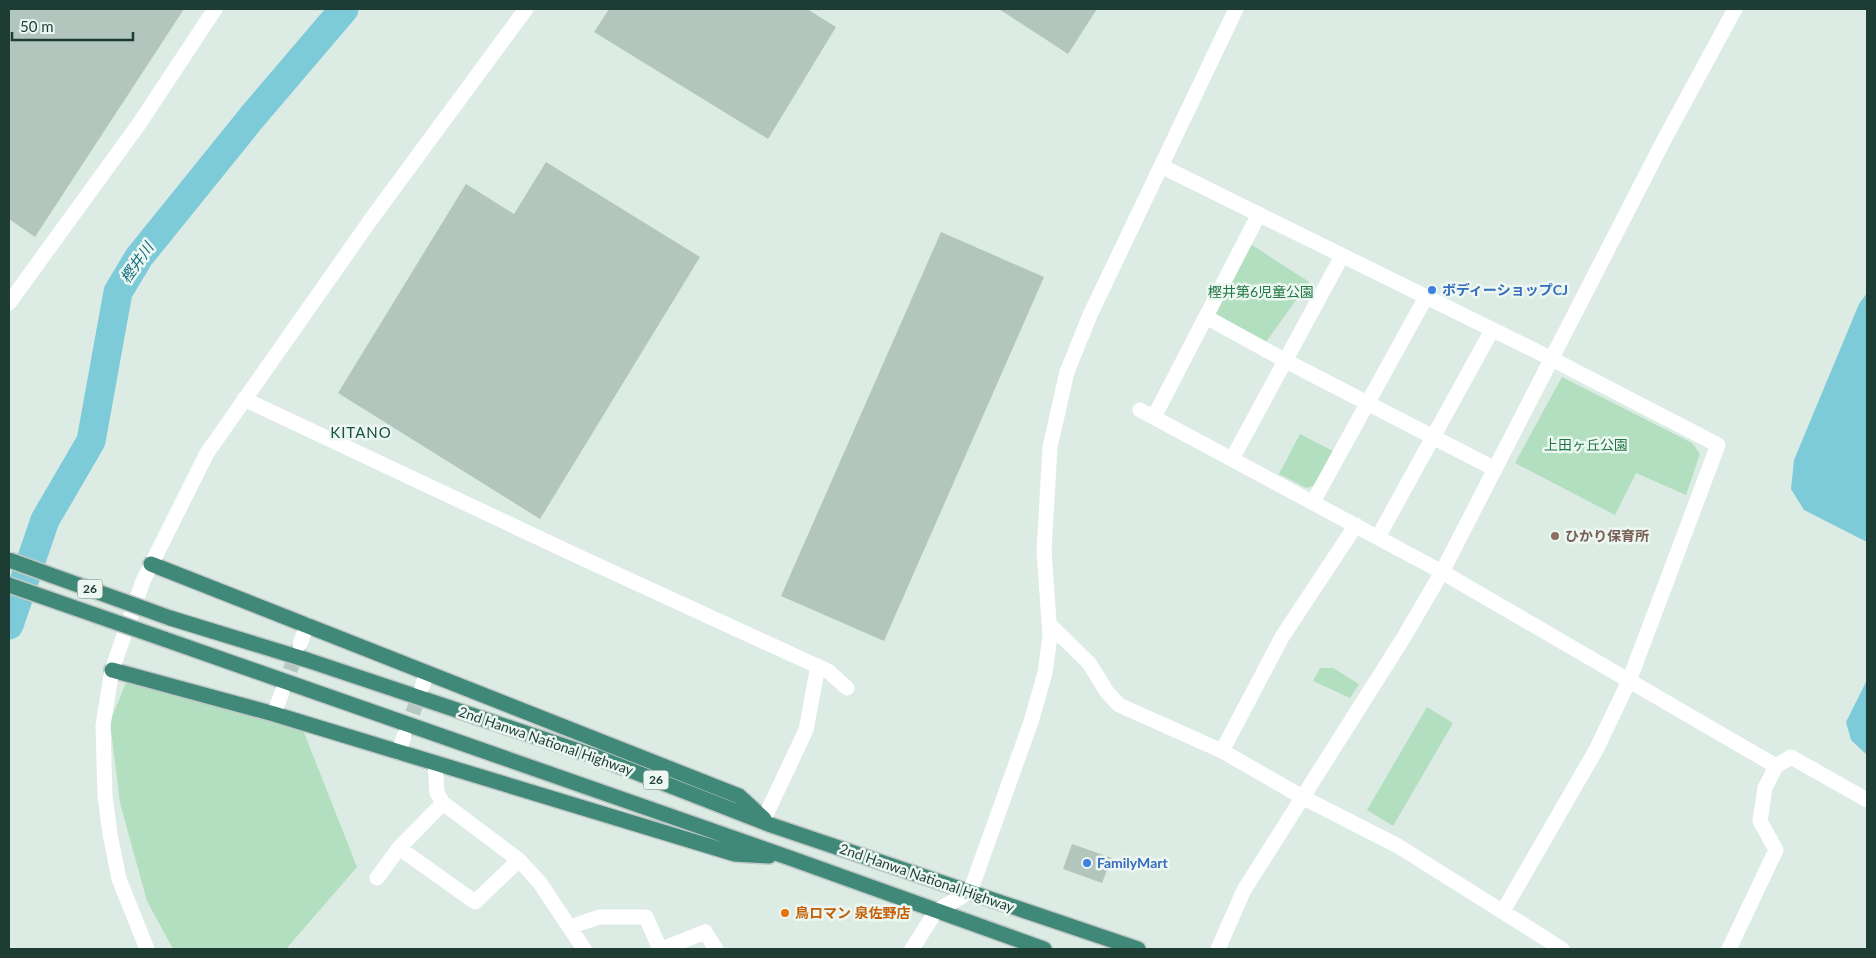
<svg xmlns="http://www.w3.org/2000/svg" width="1876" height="958" viewBox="0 0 1876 958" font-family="Lato,'Noto Sans JP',sans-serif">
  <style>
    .green { fill: #b2dfbf }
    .water { fill: #7dcad8 }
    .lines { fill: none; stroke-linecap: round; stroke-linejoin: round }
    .river { stroke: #7dcad8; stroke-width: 29 }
    .building { fill: #b2c6be }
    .minor-tunnel { stroke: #b7c8c2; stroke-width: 15; stroke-dasharray: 15 8; stroke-linecap: butt }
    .trunk-casing { stroke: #c0c8c6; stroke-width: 18 }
    .minor { stroke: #fff; stroke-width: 15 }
    .tertiary { stroke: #fff; stroke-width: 15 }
    .trunk { stroke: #408878; stroke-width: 15 }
    .trunk-bridge-casing { stroke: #c0c8c6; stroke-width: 18; stroke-linecap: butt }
    .trunk-bridge { stroke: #408878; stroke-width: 15 }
    .shop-dot { fill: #3f7fe0; stroke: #edf7f2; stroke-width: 2 }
    .education-dot { fill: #8d6e63; stroke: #edf7f2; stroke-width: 2 }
    .food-dot { fill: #e8710a; stroke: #edf7f2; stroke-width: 2 }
    .labels { text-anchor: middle; stroke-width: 5; stroke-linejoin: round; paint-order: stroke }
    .shield { fill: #edf7f2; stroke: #5b746d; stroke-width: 1 }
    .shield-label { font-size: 12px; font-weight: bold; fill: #1d3c34 }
    .shop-label { font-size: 14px; font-weight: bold; fill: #366cbe; stroke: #edf7f2; text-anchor: start }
    .park-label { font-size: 14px; fill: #237743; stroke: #edf7f2 }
    .education-label { font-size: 14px; font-weight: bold; fill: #785e54; stroke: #edf7f2; text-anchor: start }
    .street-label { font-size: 14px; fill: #1d3c34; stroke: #edf7f2 }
    .food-label { font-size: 14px; font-weight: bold; fill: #c56008; stroke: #edf7f2; text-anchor: start }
    .water-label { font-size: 15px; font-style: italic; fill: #116c7e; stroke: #edf7f2 }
    .neighbourhood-label { font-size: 15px; letter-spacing: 1px; fill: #175042; stroke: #edf7f2 }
  </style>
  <rect width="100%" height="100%" fill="#ddebe5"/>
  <path class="green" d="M1249,243L1309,282L1266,342L1212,316Z
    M1562,377L1692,443L1700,454L1686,495L1636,473L1615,515L1515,463Z
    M1300,434L1333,451L1316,485L1306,488L1279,474Z
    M1320,668H1333L1359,684L1350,698L1313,681Z
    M127,680L303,730L357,867L286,949H173L147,901L120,803L110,722Z
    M1427,707L1453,723L1393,826L1367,810Z"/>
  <path class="water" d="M1867,293V542L1804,510L1791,489L1794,460L1859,304Z
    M1867,680V755L1851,740L1846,722Z"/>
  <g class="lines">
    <path class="river" d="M9,625L45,520L91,441L118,292L139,257L252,117L344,9"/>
  </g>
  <path class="building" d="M9,9H184L35,237L9,219Z
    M609,9H807L836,27L768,139L594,32Z
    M999,9H1097L1068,54Z
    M546,162L700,257L540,519L338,393L466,184L514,214Z
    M941,232L1044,277L884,641L781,596Z
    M1072,844L1112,858L1102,883L1063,869Z"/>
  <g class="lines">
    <path class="minor-tunnel" d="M282,692L300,644
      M405,735L422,687"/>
    <g class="trunk-casing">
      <path id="trunk" d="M151,564L739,796L764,819
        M170,618L307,660L594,756L771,825L1138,949
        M164,639L790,858L1044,949
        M112,670L274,714L735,854L769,856"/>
    </g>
    <path class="minor" d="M1161,166L1552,359L1718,445L1629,681L1596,750L1503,911
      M1206,317L1286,361L1495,469
      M244,399L573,554L828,671L847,688
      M1140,410L1442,572L1776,766
      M1154,417L1259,214
      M1232,459L1342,256
      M1313,502L1426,297
      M1378,537L1492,330
      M1049,624L1089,663L1107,692L1119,705L1222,751L1304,798L1398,846L1562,949
      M300,644L307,625
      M422,687L427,673
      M274,714L282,692
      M1222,751L1282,637L1356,525
      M399,752L404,736
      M435,763L437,793L443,803L519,860L540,883L584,949
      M764,819L806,730L818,666
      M399,848L475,902L519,860
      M377,878L399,848L443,803
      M570,927L599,917H646L660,949
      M662,949L705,932L716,949
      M912,949L936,911L970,892L1031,722L1045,673L1050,636L1044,551L1050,447L1067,372L1090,315L1236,9
      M1729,949L1776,850L1760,821L1765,788L1776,766L1791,757L1867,800"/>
    <path class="tertiary" d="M9,303L139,124L215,9
      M147,949L119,879L110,834L105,796L103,725L112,670L143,581L207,453L372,218L526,9
      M1218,949L1244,890L1404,637L1442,572L1665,138L1735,9"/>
    <use href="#trunk" class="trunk"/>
    <g class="trunk-bridge-casing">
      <path id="trunk-bridge" d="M9,560L170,618
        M9,585L164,639"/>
    </g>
    <use href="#trunk-bridge" class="trunk-bridge"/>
  </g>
  <g class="shop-dot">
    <circle cx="1432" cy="290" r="5"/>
    <circle cx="1087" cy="863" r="5"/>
  </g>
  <circle class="education-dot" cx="1555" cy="536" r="5"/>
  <circle class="food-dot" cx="785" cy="913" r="5"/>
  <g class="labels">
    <g class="shield">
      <rect x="77.5" y="579.5" width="25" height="19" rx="4"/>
      <rect x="643.5" y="770.5" width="25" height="19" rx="4"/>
    </g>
    <g class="shield-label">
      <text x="90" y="593">26</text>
      <text x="656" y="784">26</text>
    </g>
    <g class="shop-label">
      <text x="1442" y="295">ボディーショップCJ</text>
      <text x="1097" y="868">FamilyMart</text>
    </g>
    <g class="park-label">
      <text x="1261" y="297">樫井第6児童公園</text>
      <text x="1586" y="450">上田ヶ丘公園</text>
    </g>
    <g class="education-label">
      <text x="1565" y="541">ひかり保育所</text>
    </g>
    <g class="street-label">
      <text transform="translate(546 741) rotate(19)" y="5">2nd Hanwa National Highway</text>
      <text transform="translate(927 878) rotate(19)" y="5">2nd Hanwa National Highway</text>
    </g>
    <g class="food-label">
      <text x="795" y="918">鳥ロマン 泉佐野店</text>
    </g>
    <g class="water-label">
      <text transform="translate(137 263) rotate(-55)" y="5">樫井川</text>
    </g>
    <g class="neighbourhood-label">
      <text x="361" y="438">KITANO</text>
    </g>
  </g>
  <rect width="1876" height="958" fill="none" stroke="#1d3c34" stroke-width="20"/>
  <path d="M12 32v8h121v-8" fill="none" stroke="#1d3c34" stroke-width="2.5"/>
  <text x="20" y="32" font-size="15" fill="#1d3c34" stroke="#edf7f2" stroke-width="4" paint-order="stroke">50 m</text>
</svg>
